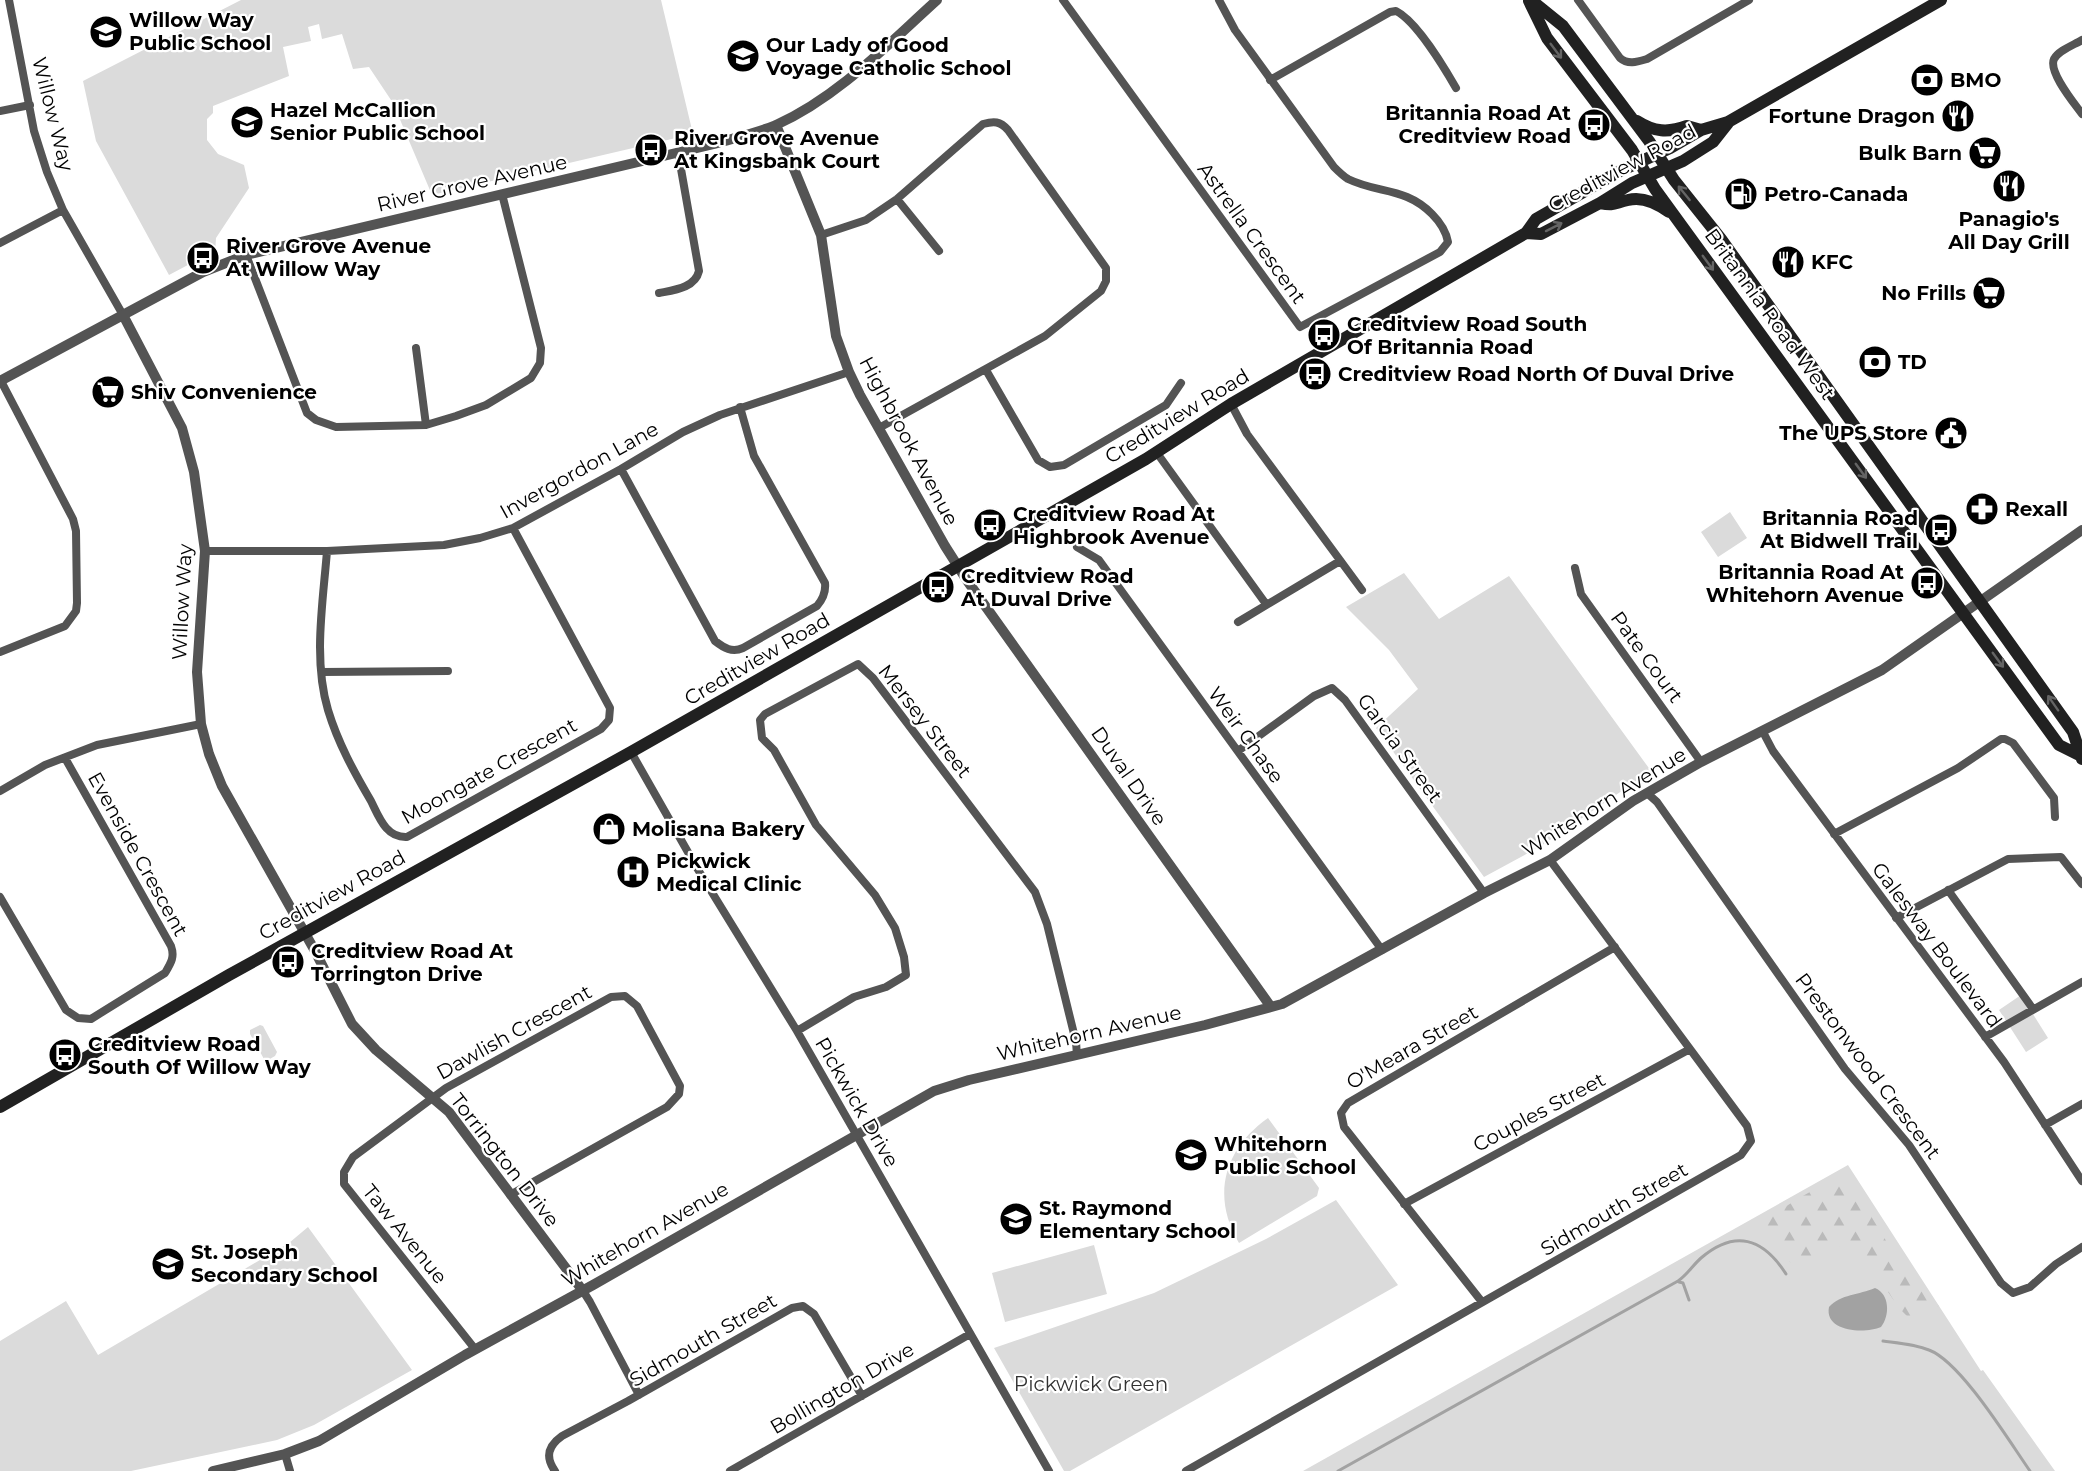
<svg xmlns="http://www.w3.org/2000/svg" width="2082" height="1471" viewBox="0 0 2082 1471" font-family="Montserrat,sans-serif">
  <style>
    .green { fill: #dbdbdb }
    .forest { fill: url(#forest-firs) }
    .water { fill: #a2a2a2 }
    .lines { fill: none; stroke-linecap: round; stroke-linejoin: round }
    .stream { stroke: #a2a2a2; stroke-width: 3 }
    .minor { stroke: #545454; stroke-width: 8 }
    .tertiary { stroke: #545454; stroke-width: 10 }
    .secondary { stroke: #212121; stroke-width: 12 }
    .oneway { stroke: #646464 }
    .labels { text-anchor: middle; stroke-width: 4.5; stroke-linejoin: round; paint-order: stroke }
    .poi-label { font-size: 20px; font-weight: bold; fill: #000; stroke: #fff; text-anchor: start }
    .street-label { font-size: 20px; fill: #000; stroke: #fff }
    .park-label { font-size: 20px; fill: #323232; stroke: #fff }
  </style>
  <defs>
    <pattern id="forest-firs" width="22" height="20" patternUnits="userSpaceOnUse" patternTransform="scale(1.5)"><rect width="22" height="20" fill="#dbdbdb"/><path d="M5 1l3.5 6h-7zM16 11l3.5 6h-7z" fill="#bababa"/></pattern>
  </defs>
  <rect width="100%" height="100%" fill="#fff"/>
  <path class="green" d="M241,0H661L693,134L432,195L393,103L369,67L353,69L342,34L322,39L319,24L308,27L311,41L283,47L289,76L213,106V113L207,119V140L218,154L244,165L249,188L216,238L215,254L201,258L169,275L96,141L83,81Z
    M1730,512L1747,538L1718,557L1701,532Z
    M1404,573L1439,619L1509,576L1651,771L1541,846L1484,877L1376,728L1418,689L1389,650L1346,607Z
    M2021,995L2048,1038L2026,1052L1999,1010Z
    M260,1025L263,1026L277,1052L275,1056L268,1060L264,1059L250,1034V1030Z
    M1268,1118L1319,1188L1317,1196L1239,1243C1211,1196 1224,1149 1268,1118Z
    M1848,1165L1981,1371L1983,1370L2055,1471H1303Z
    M1336,1200L1398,1285L1070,1471H1064L994,1348L1154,1293L1266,1239Z
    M308,1227L412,1370L314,1425L277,1440L131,1471H0V1341L66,1301L98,1355L289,1243Z
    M1094,1245L1107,1294L1005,1322L992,1273Z"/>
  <path class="forest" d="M1847,1177L1899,1262L1939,1306L1912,1321L1899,1308L1861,1252L1835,1245L1800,1269L1787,1260L1763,1221C1790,1204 1816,1185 1847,1177Z"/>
  <path class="water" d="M1875,1288C1890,1294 1890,1316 1881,1327C1865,1334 1824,1332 1829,1307C1841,1294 1859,1295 1875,1288Z"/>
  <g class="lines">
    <path class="stream" d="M1679,1282L1683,1283L1689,1300
      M1883,1341C1899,1343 1915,1344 1929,1350C1961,1362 2009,1441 2030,1471
      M1338,1471L1678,1281C1687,1275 1693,1265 1701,1258C1735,1229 1763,1238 1786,1274"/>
    <path class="minor" d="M9,0L34,131L47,172L63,210L123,315
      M1063,0L1300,327L1440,252L1448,242C1446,231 1440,222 1432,214C1405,187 1379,194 1348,179C1343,176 1338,171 1334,167L1235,30L1219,0
      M1578,0L1620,58C1628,65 1637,62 1647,59L1749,0
      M2082,40C2074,45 2059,50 2054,59C2048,72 2074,103 2082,114
      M1270,80L1390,12L1396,11C1416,21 1444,67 1456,88
      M0,111L30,105
      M897,199L939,251
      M821,235L866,220L897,199L983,124C994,121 1000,121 1008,130L1106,268V281L1101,291L1045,336L879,428
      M0,243L63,210
      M246,255L307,413L316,420L336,427L426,425L456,416L486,405L531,378L540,363L541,348L502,194
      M659,293C674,290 695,288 699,271L678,152
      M416,348L426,425
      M986,370L1038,460L1050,467L1064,465L1166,405L1181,383
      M1231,404L1247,434L1362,590
      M1157,453L1266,604
      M621,469L715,641C724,648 732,653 743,648L817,606C823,599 826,592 825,583L754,456L740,407
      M1077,547L1099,560L1382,950
      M205,551H327L444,545L480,538L513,528L621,469L683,432L720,415L849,372
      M327,551C323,602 313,660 328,710C338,743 354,772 371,801C379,817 386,838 407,837L601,729L609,720L610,708L513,528
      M1575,568L1581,594L1701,762
      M1238,622L1340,561
      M0,652L65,626L76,611L77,603L76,531L73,519L1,381
      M322,672L448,671
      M1763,732L1773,751L2004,1062L2082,1181
      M1238,751L1314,696L1332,688L1345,700L1484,893
      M631,752L697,868L797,1031L1049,1471
      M0,791L45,765L97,745L201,724
      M1647,793L1657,802L1845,1069L1909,1145L2001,1283L2013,1293L2030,1287L2056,1264L2082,1247
      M1834,834L1958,768L2001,739H2005L2013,743L2054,798L2055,817
      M1948,890L2033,1009
      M0,897L66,1010L78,1018L91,1019L165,973C171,963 175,957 171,946L65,758
      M1896,918L2008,859L2061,857L2082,884
      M797,1031L854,997L886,987L906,975L904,957L895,928L875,895L816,825L774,750L762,738L760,720L765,714L858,664L873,678L1035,892L1047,924L1076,1042L1077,1055
      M1985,1037L2082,982
      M2045,1125L2082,1104
      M1404,1204L1690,1049
      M583,1291L590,1302L639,1395
      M1482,1302L1344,1127L1341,1113L1348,1103L1615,947
      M475,1349L344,1184V1172L353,1157L446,1088L611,997L625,996L637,1006L680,1086L679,1094L667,1107L510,1195
      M285,1454L290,1471
      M555,1471C545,1457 548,1446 562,1436L628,1401L792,1308L803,1306L814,1314L862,1396
      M730,1471L970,1334
      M1186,1471L1741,1155L1751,1141L1747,1126L1550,860"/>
    <path class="tertiary" d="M776,125L821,235L836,336L849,372L860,395L945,546L966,579L1271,1007
      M123,315L182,428L194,472L205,551L197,672L201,724L209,754L222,786L315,951L352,1024L376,1050L449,1112L583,1291
      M0,381L203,272L246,255L714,144C734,138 757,133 776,125C838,97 887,45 937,0
      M213,1471L285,1454L319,1441L465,1355L593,1285L934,1091L969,1080L1205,1025L1282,1004L1484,893L1550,860L1633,801L1701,762L1882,670L2082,530"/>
    <path class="secondary" d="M1531,0L1563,26L1649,141L1674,180L1721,239L2073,732L2082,759
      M1529,1L1547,38L1632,150L1655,189L2059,745L2079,755
      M1637,121C1654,132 1668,133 1687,126L1701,130
      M1600,203C1615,206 1614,203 1628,200C1643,196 1658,204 1669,212
      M1526,233L1541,234L1600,203L1632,183L1683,161L1713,142L1728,123
      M0,1107L229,975L631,752L1146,459L1231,404L1526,233L1536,219L1620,171L1670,148L1701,130L1728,122L1941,0"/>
  </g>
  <defs><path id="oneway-shaft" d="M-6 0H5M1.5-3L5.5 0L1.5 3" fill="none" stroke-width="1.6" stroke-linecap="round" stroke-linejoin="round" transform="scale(1.5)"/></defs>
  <g class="oneway">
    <use href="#oneway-shaft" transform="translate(1556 51) rotate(53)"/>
    <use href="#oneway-shaft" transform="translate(1684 193) rotate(-129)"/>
    <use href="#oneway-shaft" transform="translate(1554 227) rotate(-27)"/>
    <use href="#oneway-shaft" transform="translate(1708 263) rotate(54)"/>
    <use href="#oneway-shaft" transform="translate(1861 471) rotate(54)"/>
    <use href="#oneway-shaft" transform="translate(1998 660) rotate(54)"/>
    <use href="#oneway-shaft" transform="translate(2053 703) rotate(-125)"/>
  </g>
  <defs>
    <g id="school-disc" transform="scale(1.725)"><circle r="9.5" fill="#000" stroke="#fff"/><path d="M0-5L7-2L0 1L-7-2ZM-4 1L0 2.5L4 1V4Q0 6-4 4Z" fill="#fff"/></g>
    <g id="bank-disc" transform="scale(1.725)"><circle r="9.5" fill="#000" stroke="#fff"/><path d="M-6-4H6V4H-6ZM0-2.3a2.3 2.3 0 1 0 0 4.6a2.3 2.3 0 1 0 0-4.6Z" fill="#fff"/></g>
    <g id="restaurant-disc" transform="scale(1.725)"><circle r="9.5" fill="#000" stroke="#fff"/><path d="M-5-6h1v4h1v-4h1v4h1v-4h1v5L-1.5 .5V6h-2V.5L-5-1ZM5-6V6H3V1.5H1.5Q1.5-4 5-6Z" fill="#fff"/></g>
    <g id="bus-disc" transform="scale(1.725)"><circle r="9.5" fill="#000" stroke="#fff"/><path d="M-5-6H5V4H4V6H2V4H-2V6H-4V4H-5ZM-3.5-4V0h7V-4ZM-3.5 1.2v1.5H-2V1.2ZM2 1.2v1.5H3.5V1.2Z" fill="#fff"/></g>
    <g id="supermarket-disc" transform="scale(1.725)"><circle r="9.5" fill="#000" stroke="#fff"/><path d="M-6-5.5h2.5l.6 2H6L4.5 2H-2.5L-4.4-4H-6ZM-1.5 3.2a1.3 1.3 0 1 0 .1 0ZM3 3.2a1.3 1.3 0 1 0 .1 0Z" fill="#fff"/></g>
    <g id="fuel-disc" transform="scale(1.725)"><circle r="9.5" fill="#000" stroke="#fff"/><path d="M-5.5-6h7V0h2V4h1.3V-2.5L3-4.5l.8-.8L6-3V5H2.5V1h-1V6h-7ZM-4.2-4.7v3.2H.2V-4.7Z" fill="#fff"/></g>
    <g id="civic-disc" transform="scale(1.725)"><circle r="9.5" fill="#000" stroke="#fff"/><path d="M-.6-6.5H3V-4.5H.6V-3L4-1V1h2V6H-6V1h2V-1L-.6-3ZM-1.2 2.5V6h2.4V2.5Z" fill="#fff"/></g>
    <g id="pharmacy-disc" transform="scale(1.725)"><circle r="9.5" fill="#000" stroke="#fff"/><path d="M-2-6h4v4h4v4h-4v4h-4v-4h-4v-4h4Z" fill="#fff"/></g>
    <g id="shop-disc" transform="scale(1.725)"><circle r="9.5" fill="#000" stroke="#fff"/><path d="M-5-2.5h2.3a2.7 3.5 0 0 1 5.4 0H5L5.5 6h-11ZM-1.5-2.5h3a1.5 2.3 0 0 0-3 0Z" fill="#fff"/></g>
    <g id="hospital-disc" transform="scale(1.725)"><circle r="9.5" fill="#000" stroke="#fff"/><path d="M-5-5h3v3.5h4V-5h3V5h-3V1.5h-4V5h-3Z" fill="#fff"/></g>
  </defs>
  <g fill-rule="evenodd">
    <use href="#school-disc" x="106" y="32"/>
    <use href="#school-disc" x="743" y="56"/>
    <use href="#bank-disc" x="1927" y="80"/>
    <use href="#restaurant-disc" x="1958" y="116"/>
    <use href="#school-disc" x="247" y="122"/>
    <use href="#bus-disc" x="1594" y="125"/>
    <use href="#bus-disc" x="651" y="150"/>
    <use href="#supermarket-disc" x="1985" y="153"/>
    <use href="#restaurant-disc" x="2009" y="186"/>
    <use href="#fuel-disc" x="1741" y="194"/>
    <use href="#bus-disc" x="203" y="258"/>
    <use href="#restaurant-disc" x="1788" y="262"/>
    <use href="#supermarket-disc" x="1989" y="293"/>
    <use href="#bus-disc" x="1324" y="335"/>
    <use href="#bank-disc" x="1875" y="362"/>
    <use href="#bus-disc" x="1315" y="374"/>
    <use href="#supermarket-disc" x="108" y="392"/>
    <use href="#civic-disc" x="1951" y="433"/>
    <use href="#pharmacy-disc" x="1982" y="509"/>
    <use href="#bus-disc" x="990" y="525"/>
    <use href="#bus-disc" x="1941" y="530"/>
    <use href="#bus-disc" x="1927" y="583"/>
    <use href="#bus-disc" x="938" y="587"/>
    <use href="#shop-disc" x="609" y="829"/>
    <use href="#hospital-disc" x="633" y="872"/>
    <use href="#bus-disc" x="288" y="962"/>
    <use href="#bus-disc" x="65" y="1055"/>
    <use href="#school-disc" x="1191" y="1155"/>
    <use href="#school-disc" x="1016" y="1219"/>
    <use href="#school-disc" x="168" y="1264"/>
  </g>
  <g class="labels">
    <g class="poi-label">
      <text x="129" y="27">Willow Way<tspan x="129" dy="23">Public School</tspan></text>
      <text x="766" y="52">Our Lady of Good<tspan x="766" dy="23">Voyage Catholic School</tspan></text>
      <text x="1950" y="87">BMO</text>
      <text x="270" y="117">Hazel McCallion<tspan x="270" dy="23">Senior Public School</tspan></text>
      <text x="1571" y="120" text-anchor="end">Britannia Road At<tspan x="1571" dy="23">Creditview Road</tspan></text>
      <text x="1935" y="123" text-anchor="end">Fortune Dragon</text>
      <text x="674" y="145">River Grove Avenue<tspan x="674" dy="23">At Kingsbank Court</tspan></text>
      <text x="1962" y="160" text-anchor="end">Bulk Barn</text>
      <text x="1764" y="201">Petro-Canada</text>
      <text x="2009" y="226" text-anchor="middle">Panagio's<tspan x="2009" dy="23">All Day Grill</tspan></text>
      <text x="226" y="253">River Grove Avenue<tspan x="226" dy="23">At Willow Way</tspan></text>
      <text x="1811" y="269">KFC</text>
      <text x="1966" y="300" text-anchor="end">No Frills</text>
      <text x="1347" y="331">Creditview Road South<tspan x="1347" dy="23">Of Britannia Road</tspan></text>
      <text x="1898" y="369">TD</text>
      <text x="1338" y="381">Creditview Road North Of Duval Drive</text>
      <text x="131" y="399">Shiv Convenience</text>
      <text x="1928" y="440" text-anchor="end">The UPS Store</text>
      <text x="2005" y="516">Rexall</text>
      <text x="1013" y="521">Creditview Road At<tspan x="1013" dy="23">Highbrook Avenue</tspan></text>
      <text x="1918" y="525" text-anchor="end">Britannia Road<tspan x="1918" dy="23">At Bidwell Trail</tspan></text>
      <text x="1904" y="579" text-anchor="end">Britannia Road At<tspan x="1904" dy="23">Whitehorn Avenue</tspan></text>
      <text x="961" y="583">Creditview Road<tspan x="961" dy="23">At Duval Drive</tspan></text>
      <text x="632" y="836">Molisana Bakery</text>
      <text x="656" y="868">Pickwick<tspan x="656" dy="23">Medical Clinic</tspan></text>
      <text x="311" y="958">Creditview Road At<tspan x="311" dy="23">Torrington Drive</tspan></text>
      <text x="88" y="1051">Creditview Road<tspan x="88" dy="23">South Of Willow Way</tspan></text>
      <text x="1214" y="1151">Whitehorn<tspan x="1214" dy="23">Public School</tspan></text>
      <text x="1039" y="1215">St. Raymond<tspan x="1039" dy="23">Elementary School</tspan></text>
      <text x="191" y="1259">St. Joseph<tspan x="191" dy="23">Secondary School</tspan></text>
    </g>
    <g class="street-label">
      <text transform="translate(53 114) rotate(76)" y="7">Willow Way</text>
      <text transform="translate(1622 168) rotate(-28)" y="7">Creditview Road</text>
      <text transform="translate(472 183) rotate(-13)" y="7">River Grove Avenue</text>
      <text transform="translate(1252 233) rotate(54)" y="7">Astrella Crescent</text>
      <text transform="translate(1770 314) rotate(54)" y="7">Britannia Road West</text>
      <text transform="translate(1177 416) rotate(-31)" y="7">Creditview Road</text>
      <text transform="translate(909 441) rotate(62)" y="7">Highbrook Avenue</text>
      <text transform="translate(579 470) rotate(-29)" y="7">Invergordon Lane</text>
      <text transform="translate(182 602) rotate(-87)" y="7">Willow Way</text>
      <text transform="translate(1647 657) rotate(54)" y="7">Pate Court</text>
      <text transform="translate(757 659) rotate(-30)" y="7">Creditview Road</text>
      <text transform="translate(925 721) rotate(52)" y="7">Mersey Street</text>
      <text transform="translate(1246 735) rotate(54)" y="7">Weir Chase</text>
      <text transform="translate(1400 748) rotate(54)" y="7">Garcia Street</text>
      <text transform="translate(489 771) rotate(-29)" y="7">Moongate Crescent</text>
      <text transform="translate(1129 776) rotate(55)" y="7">Duval Drive</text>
      <text transform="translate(1604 802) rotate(-32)" y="7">Whitehorn Avenue</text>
      <text transform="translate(138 854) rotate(61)" y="7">Evenside Crescent</text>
      <text transform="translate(332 895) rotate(-29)" y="7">Creditview Road</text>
      <text transform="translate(1937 945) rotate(53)" y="7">Galesway Boulevard</text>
      <text transform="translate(514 1032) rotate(-29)" y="7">Dawlish Crescent</text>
      <text transform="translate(1089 1033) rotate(-13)" y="7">Whitehorn Avenue</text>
      <text transform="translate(1412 1047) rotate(-30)" y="7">O'Meara Street</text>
      <text transform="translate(1868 1066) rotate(53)" y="7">Prestonwood Crescent</text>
      <text transform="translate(857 1102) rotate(60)" y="7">Pickwick Drive</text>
      <text transform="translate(1539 1112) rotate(-28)" y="7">Couples Street</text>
      <text transform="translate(505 1160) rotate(52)" y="7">Torrington Drive</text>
      <text transform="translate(1614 1209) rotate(-30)" y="7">Sidmouth Street</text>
      <text transform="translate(405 1234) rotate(51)" y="7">Taw Avenue</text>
      <text transform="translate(645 1234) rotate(-30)" y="7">Whitehorn Avenue</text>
      <text transform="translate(703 1340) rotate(-30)" y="7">Sidmouth Street</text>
      <text transform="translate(842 1388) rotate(-30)" y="7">Bollington Drive</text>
    </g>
    <g class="park-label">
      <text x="1091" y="1391">Pickwick Green</text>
    </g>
  </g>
</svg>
